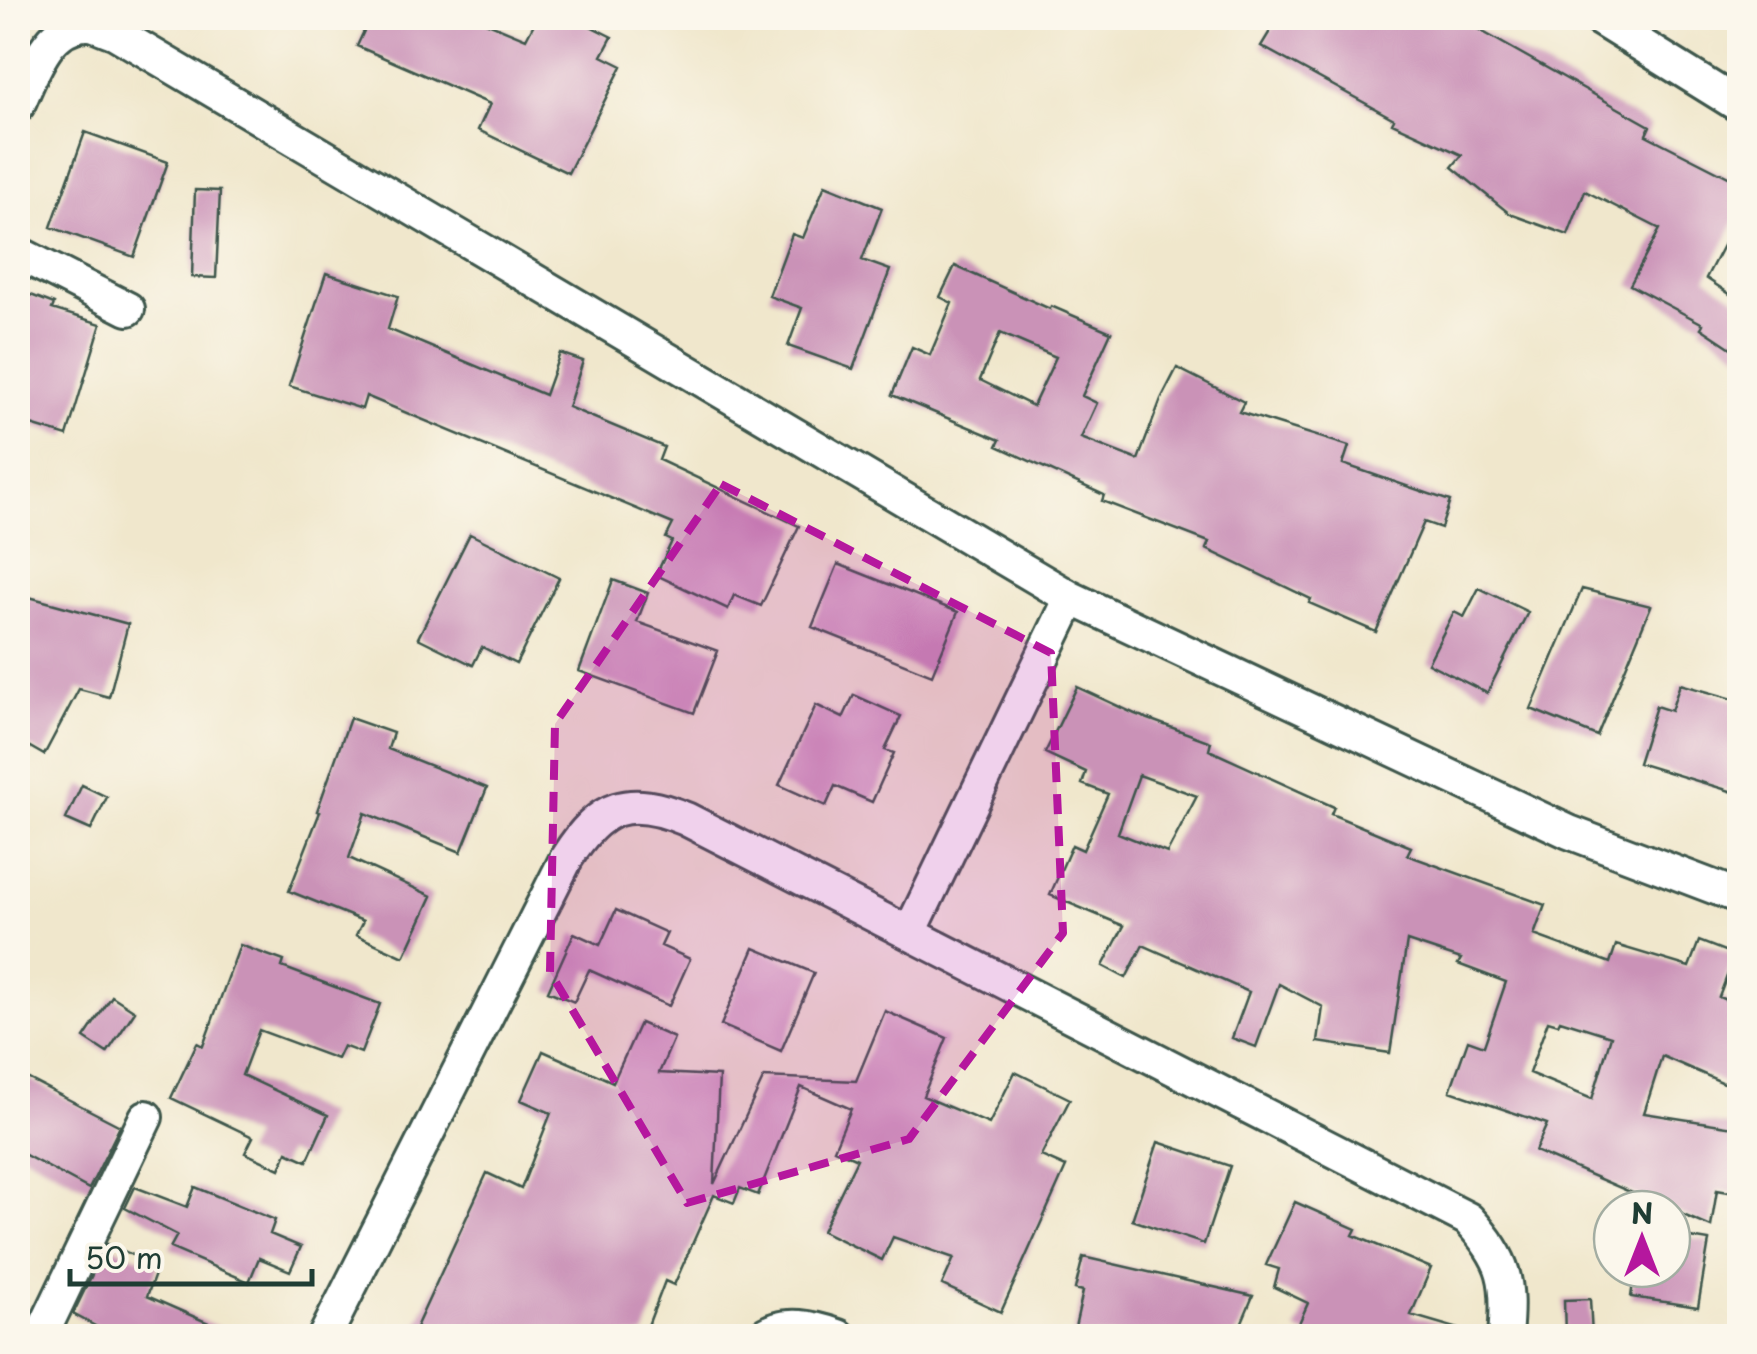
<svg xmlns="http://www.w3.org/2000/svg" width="1757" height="1354" viewBox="0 0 1757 1354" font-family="'Playpen Sans',sans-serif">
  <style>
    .building { fill: #ca92b7; fill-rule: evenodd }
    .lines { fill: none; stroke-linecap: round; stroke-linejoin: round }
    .minor-casing { stroke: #3e564b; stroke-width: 38 }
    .minor { stroke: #fff; stroke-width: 32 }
    .marked { fill: #b5179e; fill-opacity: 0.2; stroke: #b5179e; stroke-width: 8; stroke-dasharray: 20 12; stroke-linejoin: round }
  </style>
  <rect width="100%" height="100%" fill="#fbf7ec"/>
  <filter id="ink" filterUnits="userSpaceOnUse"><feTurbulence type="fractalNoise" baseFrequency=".01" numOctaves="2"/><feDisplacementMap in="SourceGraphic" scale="20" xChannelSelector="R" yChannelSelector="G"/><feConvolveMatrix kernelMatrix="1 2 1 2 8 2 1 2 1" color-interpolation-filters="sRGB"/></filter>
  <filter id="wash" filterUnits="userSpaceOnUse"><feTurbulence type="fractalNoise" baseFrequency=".0048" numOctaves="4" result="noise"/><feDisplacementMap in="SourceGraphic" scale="40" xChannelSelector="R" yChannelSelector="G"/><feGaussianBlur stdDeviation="2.25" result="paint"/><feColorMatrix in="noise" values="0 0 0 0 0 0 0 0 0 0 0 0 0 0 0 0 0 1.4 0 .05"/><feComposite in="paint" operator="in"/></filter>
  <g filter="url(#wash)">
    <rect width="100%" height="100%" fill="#f0e7cc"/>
    <g id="blocks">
      <path class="building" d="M370,18H476L526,39L537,18H574L612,37L602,56L622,66L568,173L478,130L490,104L357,46Z
        M1278,18H1458L1650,126L1646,135L1740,183V213L1706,278L1740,301V354L1701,328L1703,324L1630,285L1660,229L1585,191L1568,235L1510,214L1452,167L1462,155L1392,123L1394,119L1261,46Z
        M85,132L168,162L134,257L51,227Z
        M825,185L882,208L862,260L890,270L853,369L788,346L802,308L769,296L792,234L803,238Z
        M195,190L220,191L216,278L192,277Z
        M955,266L1050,309L1051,306L1111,332L1082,396L1097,403L1081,438L1138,460L1161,399L1177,368L1244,402L1239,412L1349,446L1343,464L1450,501L1441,528L1424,522L1376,632L1309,603L1311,599L1206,549L1209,542L1102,501L1104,495L997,446L1000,440L892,395L912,347L930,355L952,303L940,297ZM1000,333L1056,357L1033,406L980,380Z
        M326,273L398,296L388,329L545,395L560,353L583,361L568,407L664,447L659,460L799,526L761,606L734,595L728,609L656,575L672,541L666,538L673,524L366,396L362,409L289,386Z
        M18,290L54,304L52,309L101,324L67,436L18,421Z
        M470,534L559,578L516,664L482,647L473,665L418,638Z
        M838,564L958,612L932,675L812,627Z
        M613,580L648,593L637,622L718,651L694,713L579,671Z
        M1479,588L1528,612L1487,693L1428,663L1454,612L1464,617Z
        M1582,589L1651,606L1597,736L1531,709Z
        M18,594L128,624L109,697L79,689L44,755L18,740Z
        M1680,684L1740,701V794L1638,763L1656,706L1671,711Z
        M1077,687L1135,714L1211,742L1209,750L1334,807L1331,814L1411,847L1407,855L1545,905L1534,935L1610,963L1616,945L1689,967L1699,941L1735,955L1719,997L1740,1006V1090L1662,1056L1644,1113L1740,1128V1194L1717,1190L1711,1227L1535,1151L1547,1124L1450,1091L1468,1040L1484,1046L1506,982L1458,964L1461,959L1407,941L1390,1053L1318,1042L1323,1007L1279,984L1256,1047L1232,1038L1249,992L1143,945L1126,978L1103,966L1124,926L1050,895L1072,845L1083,850L1108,794L1082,784L1086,772L1045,753ZM1139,775L1197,796L1167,853L1118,833ZM1560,1020L1611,1036L1592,1099L1529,1073L1548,1021L1558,1024Z
        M854,695L901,716L885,750L894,753L872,802L835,786L826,806L779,785L816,705L843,718Z
        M350,718L393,733L388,749L487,788L461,852L365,813L349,858L432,896L404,957L356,935L363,921L289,891L320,812L317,811Z
        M82,785L107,797L91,830L66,819Z
        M616,910L667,933L661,946L690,959L669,1006L589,970L574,1002L548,991L574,933L600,945Z
        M240,945L284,961L282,967L380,1004L361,1053L343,1046L337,1059L259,1030L242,1075L328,1115L307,1161L287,1152L280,1169L245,1153L253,1137L171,1098L197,1043L203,1046Z
        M754,948L814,973L781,1051L721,1025Z
        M112,996L135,1011L107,1053L84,1038Z
        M885,1011L947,1038L923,1096L989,1124L1015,1072L1070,1099L1041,1156L1066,1167L1001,1312L942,1285L954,1258L893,1237L882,1260L822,1231L857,1159L834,1149L851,1109L801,1087L758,1195L740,1188L734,1203L714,1195L674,1285L665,1281L644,1336H412L487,1173L521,1189L551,1113L521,1100L543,1051L613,1082L640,1023L674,1038L659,1073L719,1076L714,1184L764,1077L856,1081Z
        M27,1078L120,1126L89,1189L18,1151V1096Z
        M1158,1142L1230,1166L1204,1244L1132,1220Z
        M135,1187L187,1207L195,1187L275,1220L270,1234L301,1247L290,1271L259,1258L249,1282L170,1248L177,1235L125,1208Z
        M1295,1202L1356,1229L1353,1235L1431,1268L1411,1315L1462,1330L1461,1336H1310L1296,1330L1308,1303L1274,1287L1279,1269L1266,1265Z
        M1672,1235L1709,1241L1698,1307L1631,1297L1635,1269H1672Z
        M107,1244L158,1266L147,1296L238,1336H114L73,1314Z
        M1083,1257L1253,1296L1236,1336H1073L1083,1291L1075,1289Z
        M1590,1299L1592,1336H1565L1564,1300Z"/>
    </g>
  </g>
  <g filter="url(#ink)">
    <use href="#blocks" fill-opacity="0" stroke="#3e564b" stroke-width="2.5"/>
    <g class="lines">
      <g class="minor-casing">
        <path id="minor" d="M1598,18L1740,106
          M18,105C32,75 48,21 90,24C98,25 107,30 114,32L1071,598L1569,832L1740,897
          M18,253L128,309
          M910,932L1071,598
          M41,1336L146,1117
          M325,1336L567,857C600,805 628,795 686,819L1468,1219C1506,1260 1510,1282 1505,1336
          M763,1336C785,1320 815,1328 838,1336"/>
      </g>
      <use href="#minor" class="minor"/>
    </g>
  </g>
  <path class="marked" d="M721,484L1051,653L1063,933L909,1139L687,1203L550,972L555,724Z"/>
  <rect width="1757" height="1354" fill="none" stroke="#fbf7ec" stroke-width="60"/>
  <g transform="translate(1642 1239)"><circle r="48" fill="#fbf7ec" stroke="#a3ada2" stroke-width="2.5"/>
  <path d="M0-8L18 38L0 25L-18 38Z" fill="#b5179e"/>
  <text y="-15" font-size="28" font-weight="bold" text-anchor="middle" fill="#1f3d34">N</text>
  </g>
  <path d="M70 1269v15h242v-15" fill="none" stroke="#1f3d34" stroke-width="5"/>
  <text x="85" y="1269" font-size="30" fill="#1f3d34" stroke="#fbf7ec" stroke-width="8" paint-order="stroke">50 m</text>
</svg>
